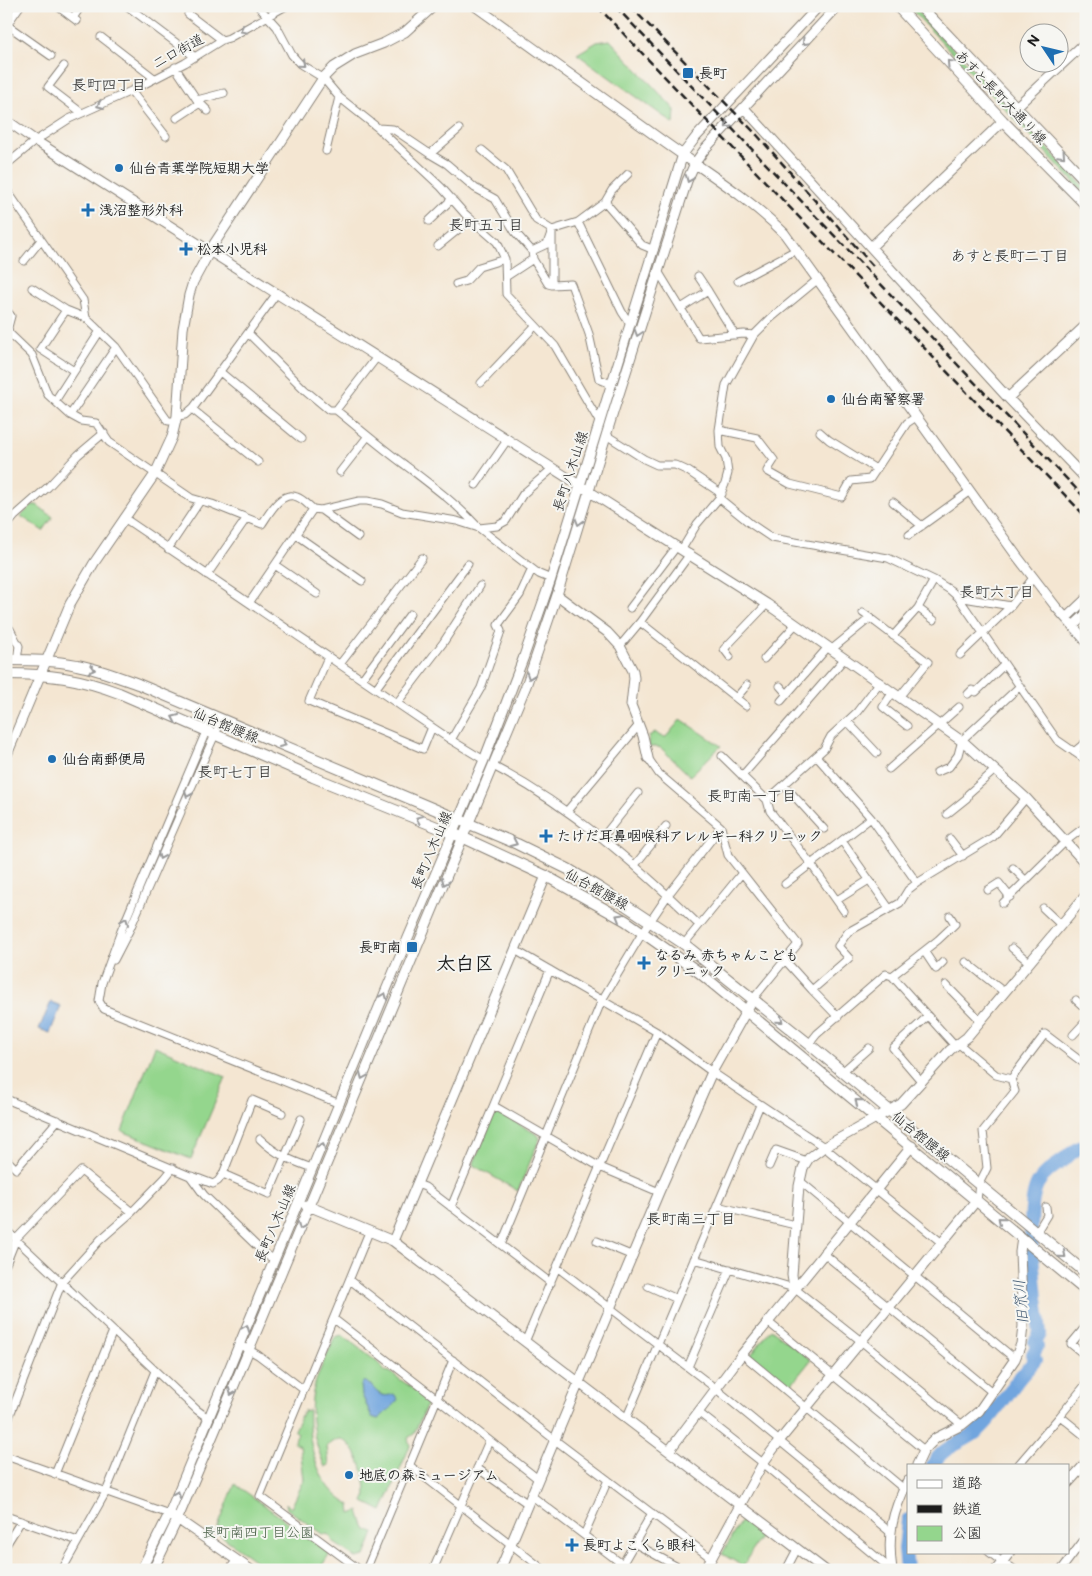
<svg xmlns="http://www.w3.org/2000/svg" width="1092" height="1576" viewBox="0 0 1092 1576" font-family="'Balsamiq Sans','Klee One',sans-serif">
  <style>
    .green { fill: #94d68d; stroke: #587954; fill-rule: evenodd }
    .water { fill: #71a5de; stroke: #46607d }
    .lines { fill: none; stroke-linecap: round; stroke-linejoin: round }
    .river { stroke: #71a5de; stroke-width: 14 }
    .minor-casing { stroke: #888177; stroke-width: 9 }
    .tertiary-casing { stroke: #888177; stroke-width: 11 }
    .secondary-casing { stroke: #888177; stroke-width: 12 }
    .minor { stroke: #fff; stroke-width: 7 }
    .tertiary { stroke: #fff; stroke-width: 9 }
    .secondary { stroke: #fff; stroke-width: 10 }
    .rail { stroke: #1c1c1c; stroke-width: 2.5; stroke-dasharray: 8 4; stroke-linecap: butt }
    .oneway { stroke: #999 }
    .poi-dot { fill: #1f6fb2; stroke: #f6f6f2; stroke-width: 2 }
    .labels { text-anchor: middle; stroke-width: 4; stroke-linejoin: round; paint-order: stroke }
    .street-label { font-size: 14px; fill: #1c1c1c; stroke: #f6f6f2 }
    .poi-label { font-size: 14px; font-weight: bold; fill: #1c1c1c; stroke: #f6f6f2; text-anchor: start }
    .park-label { font-size: 14px; fill: #465d44; stroke: #f6f6f2 }
    .neighbourhood-label { font-size: 15px; fill: #1c1c1c; stroke: #f6f6f2 }
    .water-label { font-size: 15px; font-style: italic; fill: #425a73; stroke: #f6f6f2 }
    .district-label { font-size: 19px; font-weight: bold; fill: #1c1c1c; stroke: #f6f6f2 }
  </style>
  <rect width="100%" height="100%" fill="#f6f6f2"/>
  <filter id="ink" filterUnits="userSpaceOnUse"><feTurbulence type="fractalNoise" baseFrequency=".02" numOctaves="2"/><feDisplacementMap in="SourceGraphic" scale="10" xChannelSelector="R" yChannelSelector="G"/><feConvolveMatrix kernelMatrix="1 2 1 2 8 2 1 2 1" color-interpolation-filters="sRGB"/></filter>
  <filter id="wash" filterUnits="userSpaceOnUse"><feTurbulence type="fractalNoise" baseFrequency=".0096" numOctaves="4" result="noise"/><feDisplacementMap in="SourceGraphic" scale="20" xChannelSelector="R" yChannelSelector="G"/><feGaussianBlur stdDeviation="1.12" result="paint"/><feColorMatrix in="noise" values="0 0 0 0 0 0 0 0 0 0 0 0 0 0 0 0 0 1.4 0 .05"/><feComposite in="paint" operator="in"/></filter>
  <g filter="url(#wash)">
    <rect width="100%" height="100%" fill="#f4e6d2"/>
    <path class="green" d="M908,6H913L1086,189V195Z
      M610,40L675,110L674,124L577,54L597,42Z
      M32,505H37L53,517L43,531L21,516Z
      M681,719L721,746L690,776L661,748L658,747H649V736L655,732L660,736L666,737Z
      M155,1046L226,1077L191,1159L122,1131Z
      M498,1112L538,1135L540,1138L518,1191L473,1165L494,1114Z
      M771,1329L811,1360L789,1387L750,1356Z
      M342,1335L381,1365L384,1371L390,1372L427,1399L428,1402L414,1434L408,1438L410,1446L382,1511L364,1502C371,1489 358,1443 341,1439C337,1438 331,1444 327,1446L329,1465L325,1467C315,1444 308,1417 313,1392C316,1375 328,1354 335,1337ZM370,1384L376,1392L386,1397L383,1415L378,1419L372,1417L362,1395Z
      M309,1410C307,1445 318,1488 350,1505L351,1514L359,1511L365,1529L374,1533L365,1556L356,1558L333,1542L330,1535L323,1534L287,1509L286,1503L291,1508L304,1480L300,1446L294,1443L298,1433L294,1430L303,1411Z
      M235,1484L330,1553L319,1570H268L216,1532Z
      M747,1520L763,1532L743,1566L722,1554L740,1522Z"/>
    <path class="water" d="M51,1002L61,1006L50,1033L39,1029Z
      M364,1381C378,1388 376,1400 394,1394L398,1399L395,1404L378,1419L372,1417L362,1395L361,1385Z"/>
    <g class="lines">
      <path class="river" d="M933,1465C944,1444 963,1444 979,1430C994,1416 1003,1400 1015,1384C1021,1375 1029,1368 1035,1360L1033,1354L1037,1347L1035,1342L1040,1334C1037,1302 1023,1208 1038,1183C1045,1172 1054,1167 1064,1160C1070,1154 1077,1147 1086,1145
        M907,1570L905,1549L908,1520"/>
    </g>
  </g>
  <g filter="url(#ink)">
    <g class="lines">
      <g class="minor-casing">
        <path id="minor" d="M57,6L77,21
          M127,6L195,57
          M258,6L277,27L292,55L300,64L323,78L339,97L378,128L441,187L465,214L497,242L505,259L506,294L555,346L600,423
          M188,14L222,40
          M73,18L81,6
          M7,25L51,56
          M6,26L20,6
          M101,37L154,78
          M64,66L48,87L82,113
          M175,67L197,100L208,111
          M131,91L166,136
          M197,100L224,93
          M177,118L200,103
          M378,128L393,129L430,154L447,164L475,188L495,199L515,232L532,251L533,259L548,284L552,285
          M482,150L506,170L536,220L552,230V285L571,284L589,334L599,379L611,384
          M326,151L339,97
          M430,154L459,129
          M6,165L35,141L69,119L131,91L185,63L222,40L229,38L286,6
          M6,189L83,300L86,318L116,347L168,421H176
          M605,202L642,245L654,250
          M429,221L452,199
          M578,222L622,312L630,324
          M438,246L471,219
          M532,251L547,244L552,230L578,222L605,202L612,190L628,174
          M24,261L41,240
          M658,271L699,338L744,334L754,335
          M507,276L533,259
          M698,276L708,291
          M738,281L796,250
          M456,284L466,281L479,267L505,259
          M32,288L66,310L86,318
          M681,308L708,291L735,335
          M6,310L11,316L8,327L9,333L32,355L48,395L70,415L81,421L96,423L109,442L191,498L212,504L262,524C269,514 281,490 297,497C303,499 308,505 313,509
          M66,310L40,349L74,371
          M248,333L305,390L329,410H336L341,414C362,431 383,449 405,465C431,485 457,504 479,528L497,526L506,521L523,494L553,468
          M219,371L301,439
          M481,383L535,326
          M55,401L100,331
          M192,409L258,462
          M336,410L377,357
          M70,415L116,347
          M177,416L185,415L194,407L277,293
          M719,430L757,438L774,460L767,471L790,484L842,497L851,481L870,479L907,423L916,417
          M820,432L829,440L876,469
          M606,435L644,459L657,465H675L688,471L722,494
          M340,472L368,436
          M476,485L508,439
          M719,498L751,524L772,538L888,558L934,580L950,590L958,597L1057,740L1086,760
          M893,502L922,526
          M321,510L358,537
          M124,518L451,740L484,760
          M6,527L15,516L48,487L78,455L104,433
          M296,535L362,581
          M909,535L970,491
          M168,549L200,501
          M682,549L697,524L719,498L725,484L728,473L726,459L720,447L719,430L726,385L754,335L771,318L817,280
          M275,565L317,594
          M207,575L246,519
          M958,597L1011,606
          M249,603L313,509L321,510L359,501H367L382,504L402,512L457,521L479,528L539,574L551,579
          M630,608L677,546
          M918,608L934,620
          M863,613L870,618
          M640,622L746,706
          M6,628L10,629L19,646L17,660
          M893,636L918,608L934,580
          M620,646L640,622L690,554
          M832,649L870,618L928,662L899,697
          M960,655L1011,606L1033,578
          M328,657L309,701L423,749L432,727
          M730,657L724,649L767,604
          M764,659L796,624
          M340,664L422,558
          M362,679L410,614
          M780,686L787,694
          M376,688L468,564
          M893,692L883,707L907,726
          M968,694L972,690L976,692L1004,665
          M736,698L747,685
          M781,701L828,647
          M397,703L443,643L480,586
          M847,721L877,753
          M451,740L481,688L501,631L498,625L520,595L532,569
          M1074,752L1086,742
          M722,756L767,800L770,811L811,864L871,818
          M816,756L871,818L917,883
          M648,758L659,774L721,827L728,855L798,944L753,999
          M493,766C570,806 636,864 698,924
          M889,769L959,707
          M937,772L949,767L958,755L962,740L1020,686
          M742,776L845,658
          M784,785L824,829
          M767,800L824,749L831,736L857,712L880,682
          M176,802L213,715
          M183,806L222,719
          M173,808L121,931L102,983L99,1001L104,1009L340,1104
          M567,811L639,725
          M947,814L967,798L968,794L995,770
          M602,838L638,793
          M950,839L963,856
          M842,841L889,908
          M1079,856L1086,852
          M635,865L666,826
          M1013,868L1026,881
          M785,884L811,864L844,911
          M988,890L999,883L1010,897
          M837,900L869,880
          M1003,903L1066,841L1086,826
          M1043,908L1061,925
          M684,944L742,873
          M1012,948L1029,962
          M515,950L657,1032L712,1072L824,1147L942,1243
          M924,951L936,969L943,962
          M784,959L812,990L849,958L838,946L848,932L900,903L908,890L917,883L993,837L1026,798
          M114,960L129,931L181,812
          M966,962L1004,992
          M892,976L938,940L955,924L950,916
          M946,985L981,1021
          M812,990L838,1017
          M1076,1000L1086,1009
          M1073,1035L1086,1021
          M809,1044L817,1034L886,974L892,976L955,1046
          M959,1044L996,1075L1011,1079L1015,1091L983,1131L987,1168L979,1184L977,1200
          M842,1072L869,1048
          M1011,1079L1045,1034L1086,1065
          M922,1082L893,1048L928,1016
          M6,1099L190,1176L204,1195L266,1255L275,1259
          M494,1106L600,1167L659,1192
          M282,1113L252,1100L223,1174L269,1194L301,1119
          M260,1139C275,1154 292,1161 312,1168
          M6,1159L16,1169L58,1120
          M769,1166L776,1150L807,1161
          M192,1176L213,1184L218,1181L223,1174
          M800,1181L1015,1359
          M417,1184L425,1187L551,1283
          M717,1206L795,1225
          M451,1207L550,970
          M6,1230L197,1410L208,1418
          M1036,1233L1047,1215L1046,1207
          M597,1241L633,1256
          M501,1245L602,1000L643,932L668,895L721,827
          M823,1253L992,1392
          M694,1259L794,1288L861,1341L962,1425
          M6,1264L16,1239L81,1171L132,1212
          M558,1268L715,1388L890,1532
          M350,1280L551,1437L711,1558
          M648,1286L677,1299
          M334,1319L437,1399L366,1570
          M768,1322L924,1450
          M1086,1326L1071,1344L1086,1356
          M525,1342L657,1032
          M240,1345L258,1355L304,1390
          M742,1354L904,1489
          M453,1360L437,1399L538,1479
          M688,1367L730,1269
          M1086,1384L1060,1416L1086,1437
          M698,1412L763,1463L892,1570
          M626,1419L760,1105
          M6,1425L62,1282L100,1240L132,1212L165,1178L173,1168
          M6,1456L169,1514
          M409,1465L544,1570
          M1018,1465L1060,1416
          M477,1468L528,1504
          M55,1474L113,1331
          M532,1496L622,1564
          M6,1516L78,1541
          M584,1535L608,1480
          M634,1543L683,1570
          M6,1545L21,1521
          M989,1552L1002,1562
          M62,1570L106,1492L155,1371
          M229,1570L237,1560
          M360,1570L260,1496L369,1232
          M433,1570L489,1441
          M619,1570L652,1513
          M786,1570L797,1549
          M1061,1570L1086,1537"/>
      </g>
      <g class="tertiary-casing">
        <path id="tertiary" d="M475,6C537,50 598,95 660,139C703,170 747,196 784,233L1016,555L1056,607L1086,641
          M1016,107L1086,42
          M744,108L1008,398L1086,479
          M6,120L39,143L767,604L966,744L1026,798L1086,864
          M871,247L1003,121
          M1008,398L1086,325
          M557,595L607,632L620,646L633,671L634,678L631,705L643,736L648,758
          M1066,618L1086,599
          M1073,626L1086,614
          M6,757L70,604L94,563L155,474L172,437L177,416L183,329L189,295L193,282L212,247L323,78L334,67L355,54L384,43L405,32L434,6
          M306,1205L393,1241L825,1570
          M393,1241L546,876
          M794,1288L792,1275L799,1186L803,1168L809,1158L824,1147L901,1104L950,1050L967,1037L1086,895
          M669,1451L742,1354L912,1146
          M917,1465L924,1450L936,1438L962,1425L979,1411L1015,1359L1021,1344L1023,1326L1020,1252L1022,1238
          M1068,1483L1086,1463
          M173,1516L251,1570
          M1002,1562L1013,1570
          M141,1570L169,1514L396,966L484,760L523,659L551,579L683,154L696,137L819,6
          M153,1570L178,1518L228,1400L526,686L557,595L613,413L687,181L695,163L705,149L838,6
          M500,1570L659,1192L712,1072L753,999
          M705,1570L763,1463L780,1440L977,1200
          M892,1570C887,1535 892,1512 908,1481
          M996,1570L1010,1552"/>
      </g>
      <g class="secondary-casing">
        <path id="secondary" d="M897,6L1003,121L1086,205
          M920,6L1086,181
          M6,660C30,660 54,660 77,665C98,669 118,677 138,684L517,844L568,869L601,889L684,944L809,1044L1086,1273
          M6,674C49,674 79,678 119,693L313,777L464,838L546,876L626,921L700,973L1086,1291"/>
      </g>
      <use href="#minor" class="minor"/>
      <use href="#tertiary" class="tertiary"/>
      <use href="#secondary" class="secondary"/>
      <path class="rail" d="M597,6L1086,517
        M615,6L1086,499
        M630,6L757,135L874,267"/>
    </g>
    <defs><path id="oneway-chevron" d="M-2-3.5L2.5 0L-2 3.5" fill="none" stroke-width="1.6" stroke-linecap="round" stroke-linejoin="round" transform="scale(1.25)"/></defs>
    <g class="oneway">
      <use href="#oneway-chevron" transform="translate(243 30) rotate(151)"/>
      <use href="#oneway-chevron" transform="translate(805 42) rotate(133)"/>
      <use href="#oneway-chevron" transform="translate(950 63) rotate(-133)"/>
      <use href="#oneway-chevron" transform="translate(302 64) rotate(41)"/>
      <use href="#oneway-chevron" transform="translate(100 105) rotate(157)"/>
      <use href="#oneway-chevron" transform="translate(728 125) rotate(134)"/>
      <use href="#oneway-chevron" transform="translate(1062 155) rotate(47)"/>
      <use href="#oneway-chevron" transform="translate(689 179) rotate(112)"/>
      <use href="#oneway-chevron" transform="translate(638 333) rotate(108)"/>
      <use href="#oneway-chevron" transform="translate(579 522) rotate(107)"/>
      <use href="#oneway-chevron" transform="translate(92 669) rotate(15)"/>
      <use href="#oneway-chevron" transform="translate(530 676) rotate(109)"/>
      <use href="#oneway-chevron" transform="translate(175 718) rotate(-156)"/>
      <use href="#oneway-chevron" transform="translate(283 744) rotate(23)"/>
      <use href="#oneway-chevron" transform="translate(188 794) rotate(114)"/>
      <use href="#oneway-chevron" transform="translate(419 819) rotate(-157)"/>
      <use href="#oneway-chevron" transform="translate(514 843) rotate(25)"/>
      <use href="#oneway-chevron" transform="translate(161 856) rotate(113)"/>
      <use href="#oneway-chevron" transform="translate(445 882) rotate(113)"/>
      <use href="#oneway-chevron" transform="translate(619 917) rotate(-150)"/>
      <use href="#oneway-chevron" transform="translate(125 921) rotate(-67)"/>
      <use href="#oneway-chevron" transform="translate(384 996) rotate(-68)"/>
      <use href="#oneway-chevron" transform="translate(780 1020) rotate(39)"/>
      <use href="#oneway-chevron" transform="translate(363 1076) rotate(113)"/>
      <use href="#oneway-chevron" transform="translate(858 1102) rotate(-141)"/>
      <use href="#oneway-chevron" transform="translate(322 1146) rotate(-67)"/>
      <use href="#oneway-chevron" transform="translate(1001 1220) rotate(-140)"/>
      <use href="#oneway-chevron" transform="translate(301 1226) rotate(113)"/>
      <use href="#oneway-chevron" transform="translate(1063 1255) rotate(40)"/>
      <use href="#oneway-chevron" transform="translate(246 1328) rotate(-68)"/>
      <use href="#oneway-chevron" transform="translate(232 1392) rotate(112)"/>
      <use href="#oneway-chevron" transform="translate(177 1494) rotate(-67)"/>
    </g>
  </g>
  <g class="poi-dot">
    <rect x="682" y="67" width="12" height="12" rx="2.5"/>
    <circle cx="119" cy="168" r="5"/>
    <path d="M85.5 202.5h5v5h5v5h-5v5h-5v-5h-5v-5h5z"/>
    <path d="M183.5 241.5h5v5h5v5h-5v5h-5v-5h-5v-5h5z"/>
    <circle cx="831" cy="399" r="5"/>
    <circle cx="52" cy="759" r="5"/>
    <path d="M543.5 828.5h5v5h5v5h-5v5h-5v-5h-5v-5h5z"/>
    <rect x="406" y="941" width="12" height="12" rx="2.5"/>
    <path d="M641.5 955.5h5v5h5v5h-5v5h-5v-5h-5v-5h5z"/>
    <circle cx="349" cy="1475" r="5"/>
    <path d="M569.5 1537.5h5v5h5v5h-5v5h-5v-5h-5v-5h5z"/>
  </g>
  <g class="labels">
    <g class="street-label">
      <text transform="translate(178 51) rotate(-29)" y="5">二口街道</text>
      <text transform="translate(1001 97) rotate(46)" y="5">あすと長町大通り線</text>
      <text transform="translate(570 471) rotate(-72)" y="5">長町八木山線</text>
      <text transform="translate(226 725) rotate(23)" y="5">仙台館腰線</text>
      <text transform="translate(431 850) rotate(-67)" y="5">長町八木山線</text>
      <text transform="translate(597 889) rotate(29)" y="5">仙台館腰線</text>
      <text transform="translate(921 1136) rotate(39)" y="5">仙台館腰線</text>
      <text transform="translate(275 1223) rotate(-67)" y="5">長町八木山線</text>
    </g>
    <g class="poi-label">
      <text x="699" y="78">長町</text>
      <text x="129" y="173">仙台青葉学院短期大学</text>
      <text x="99" y="215">浅沼整形外科</text>
      <text x="197" y="254">松本小児科</text>
      <text x="841" y="404">仙台南警察署</text>
      <text x="62" y="764">仙台南郵便局</text>
      <text x="557" y="841">たけだ耳鼻咽喉科アレルギー科クリニック</text>
      <text x="401" y="952" text-anchor="end">長町南</text>
      <text x="655" y="960">なるみ 赤ちゃんこども<tspan x="655" dy="16">クリニック</tspan></text>
      <text x="359" y="1480">地底の森ミュージアム</text>
      <text x="583" y="1550">長町よこくら眼科</text>
    </g>
    <g class="park-label">
      <text x="258" y="1537">長町南四丁目公園</text>
    </g>
    <g class="neighbourhood-label">
      <text x="109" y="90">長町四丁目</text>
      <text x="486" y="230">長町五丁目</text>
      <text x="1010" y="261">あすと長町二丁目</text>
      <text x="997" y="597">長町六丁目</text>
      <text x="235" y="777">長町七丁目</text>
      <text x="752" y="801">長町南一丁目</text>
      <text x="691" y="1224">長町南三丁目</text>
    </g>
    <g class="water-label">
      <text transform="translate(1021 1302) rotate(-95)" y="5">旧笊川</text>
    </g>
    <g class="district-label">
      <text x="465" y="970">太白区</text>
    </g>
  </g>
  <rect width="1092" height="1576" fill="none" stroke="#f6f6f2" stroke-width="25"/>
  <rect x="907" y="1464" width="162" height="90" fill="#f6f6f2" stroke="#9f9f9c"/>
  <rect x="917" y="1480" width="25" height="8" fill="#ffffff" stroke="#9f9f9c"/>
  <text x="952" y="1488" font-size="15" fill="#1c1c1c">道路</text>
  <rect x="917" y="1505" width="25" height="8" fill="#1c1c1c" stroke="#9f9f9c"/>
  <text x="952" y="1514" font-size="15" fill="#1c1c1c">鉄道</text>
  <rect x="917" y="1526" width="25" height="15" fill="#94d68d" stroke="#9f9f9c"/>
  <text x="952" y="1538" font-size="15" fill="#1c1c1c">公園</text>
  <g transform="translate(1044 48) rotate(305)"><circle r="24" fill="#f6f6f2" stroke="#9f9f9c"/>
  <path d="M0-4L9 19L0 12L-9 19Z" fill="#1f6fb2"/>
  <text y="-8" font-size="14" font-weight="bold" text-anchor="middle" fill="#1c1c1c">N</text>
  </g>
</svg>
